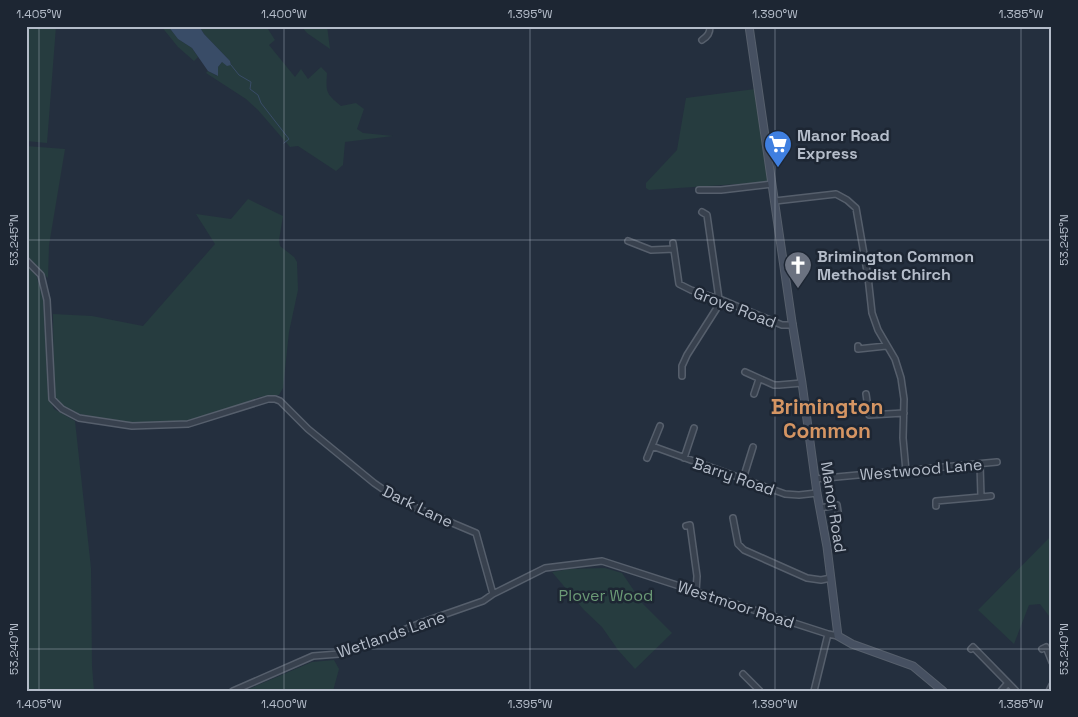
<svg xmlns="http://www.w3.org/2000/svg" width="1078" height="717" viewBox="0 0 1078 717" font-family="'Space Grotesk',sans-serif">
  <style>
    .green { fill: #263c3f }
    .water { fill: #394c67 }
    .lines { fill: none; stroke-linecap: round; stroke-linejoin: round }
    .stream { stroke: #394c67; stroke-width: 1 }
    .street-casing { stroke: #565f6c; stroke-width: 8 }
    .secondary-casing { stroke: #565f6c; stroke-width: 9 }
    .street { stroke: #38414e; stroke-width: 5 }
    .secondary { stroke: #465061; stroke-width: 7 }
    .ticks { fill: none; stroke: #b4bcc9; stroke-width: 1; stroke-opacity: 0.45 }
    .labels { text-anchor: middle; stroke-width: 5; stroke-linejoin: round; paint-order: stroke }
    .poi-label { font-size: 16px; font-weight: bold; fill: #b4bcc9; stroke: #1d2633; text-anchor: start }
    .street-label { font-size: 16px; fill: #b4bcc9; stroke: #1d2633 }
    .park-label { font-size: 16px; fill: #6b9a76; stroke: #1d2633 }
    .district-label { font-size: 21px; font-weight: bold; fill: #d59563; stroke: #1d2633 }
    .neatline { fill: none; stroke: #b4bcc9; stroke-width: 2 }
    .ticks-label { font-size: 12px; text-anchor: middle; fill: #b4bcc9 }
  </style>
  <rect width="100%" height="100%" fill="#242f3e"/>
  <path class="green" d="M26,26H56L47,143L26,141Z
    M161,26H168L178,39L192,48L198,57L194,61L178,47Z
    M199,26H266L275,40L269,45L295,77L301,69L308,79L321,67L327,73C326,92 325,93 341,106L356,103L364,109L357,129L363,133L393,136L345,142L343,165L336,171L298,146L290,147L258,110L246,99L206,73L208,71L217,76L218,67L222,62L231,65L230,61L204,34Z
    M301,26H327L330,49L307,33Z
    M755,89L768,180L766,182L649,190L646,188V183L677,150L686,98Z
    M26,146L65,149L49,245L48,278L26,256Z
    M248,199L283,216L279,240L280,246L294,257L297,262L298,290L289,332L283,388L279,395L259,397L239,405L188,421L133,423L80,414L64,406L54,397L53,314L92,316L143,326L215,244L196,214L231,219Z
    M26,265L36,274L43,300L48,396L54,409L75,421L91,568L92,666L94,691H26Z
    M1052,535V620L1040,604L1029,605L1014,644L978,610Z
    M605,568L622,573L643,604L672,633L635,669L618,650L602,627L584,610L552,572L570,569Z
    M334,660L339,669L333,691H244L312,662Z"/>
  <path class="water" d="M168,26H199L204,34L230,61L231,65L227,66L222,62L218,67V76L208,71L192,48L178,39Z"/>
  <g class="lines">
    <path class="stream" d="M231,65L239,75L251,82L250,89L258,95L261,103L289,139L284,143"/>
    <g class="street-casing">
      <path id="street" d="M702,40C708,36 710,33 710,26
        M699,190H721L772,184
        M775,201L836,194L847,200L856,208L868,277L872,313L878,330L895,359L901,378L904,399L903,438L906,471
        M702,212L707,215L719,299
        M628,241L651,250L674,249
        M673,243L679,284L691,290L722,300L782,325H793
        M26,260L41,275L47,300L52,399L62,409L79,418L132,426L188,424L268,399H275L280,401L308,429L374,483L387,492L412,506L476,533L493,594
        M858,346V349L886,346
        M745,372L774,385H779L802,383
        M682,376V366L687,355L722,300
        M754,394L759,379
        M866,394L869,415L904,413
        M652,446L785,494L799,495L817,493
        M647,458L660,426
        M684,458L694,428
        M743,479L753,447
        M815,479L997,462
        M981,497L991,496
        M936,506V501L981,497L980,464
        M820,508L837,505L839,518
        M733,518L738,544L744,550L807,578L821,580L831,578
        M686,526L690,525L697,576L696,592
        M971,649L973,647L1016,691
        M1042,649L1046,647L1052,662
        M743,674L760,691
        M233,691L313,656L339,654L387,637L423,622L483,601L493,594L545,568L602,561L828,634L838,636
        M814,691L828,634
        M1001,691L1008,683
        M1049,691L1052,685"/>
    </g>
    <g class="secondary-casing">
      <path id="secondary" d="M749,26L792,322L802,383L817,493L827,547L838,636L852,644L913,666L943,691"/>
    </g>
    <use href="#street" class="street"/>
    <use href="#secondary" class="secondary"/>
  </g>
  <path class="ticks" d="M39,26V691M284,26V691M530,26V691M775,26V691M1021,26V691M26,240H1052M26,649H1052"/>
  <defs>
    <g id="supermarket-pin" transform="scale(1.4375)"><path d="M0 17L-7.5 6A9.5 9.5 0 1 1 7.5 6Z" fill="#3f7fe0" stroke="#1d2633"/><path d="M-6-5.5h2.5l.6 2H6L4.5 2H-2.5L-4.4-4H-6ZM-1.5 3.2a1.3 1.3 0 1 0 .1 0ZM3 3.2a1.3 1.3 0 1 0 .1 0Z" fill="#fff"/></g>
    <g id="church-pin" transform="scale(1.4375)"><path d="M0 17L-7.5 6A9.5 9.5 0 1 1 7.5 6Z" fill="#6b7280" stroke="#1d2633"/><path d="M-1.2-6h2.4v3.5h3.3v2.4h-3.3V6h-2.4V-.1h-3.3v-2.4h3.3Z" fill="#fff"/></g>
  </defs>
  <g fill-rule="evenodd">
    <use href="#supermarket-pin" x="778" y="144"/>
    <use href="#church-pin" x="798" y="265"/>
  </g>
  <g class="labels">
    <g class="poi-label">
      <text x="797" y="141">Manor Road<tspan x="797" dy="18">Express</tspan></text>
      <text x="817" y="262">Brimington Common<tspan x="817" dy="18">Methodist Chirch</tspan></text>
    </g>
    <g class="street-label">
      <text transform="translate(735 307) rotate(21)" y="6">Grove Road</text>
      <text transform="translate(921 469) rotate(-5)" y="6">Westwood Lane</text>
      <text transform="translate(734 476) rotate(19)" y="6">Barry Road</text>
      <text transform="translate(418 506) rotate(26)" y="6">Dark Lane</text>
      <text transform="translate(834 507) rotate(81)" y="6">Manor Road</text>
      <text transform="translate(736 604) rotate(18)" y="6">Westmoor Road</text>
      <text transform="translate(391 634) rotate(-19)" y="6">Wetlands Lane</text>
    </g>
    <g class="park-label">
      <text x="606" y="601">Plover Wood</text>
    </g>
    <g class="district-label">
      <text x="827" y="414">Brimington<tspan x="827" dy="24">Common</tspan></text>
    </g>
  </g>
  <rect width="1078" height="717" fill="none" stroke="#1d2633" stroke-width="55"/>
  <rect x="28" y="28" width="1022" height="662" class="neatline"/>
  <g class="ticks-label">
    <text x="39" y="18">1.405°W</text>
    <text x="284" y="18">1.400°W</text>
    <text x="530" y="18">1.395°W</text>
    <text x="775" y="18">1.390°W</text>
    <text x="1021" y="18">1.385°W</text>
    <text transform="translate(14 240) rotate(-90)" y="4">53.245°N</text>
    <text transform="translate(1064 240) rotate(-90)" y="4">53.245°N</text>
    <text transform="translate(14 649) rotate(-90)" y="4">53.240°N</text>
    <text transform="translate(1064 649) rotate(-90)" y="4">53.240°N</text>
    <text x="39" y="708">1.405°W</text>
    <text x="284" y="708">1.400°W</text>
    <text x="530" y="708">1.395°W</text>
    <text x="775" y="708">1.390°W</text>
    <text x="1021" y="708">1.385°W</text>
  </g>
</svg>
